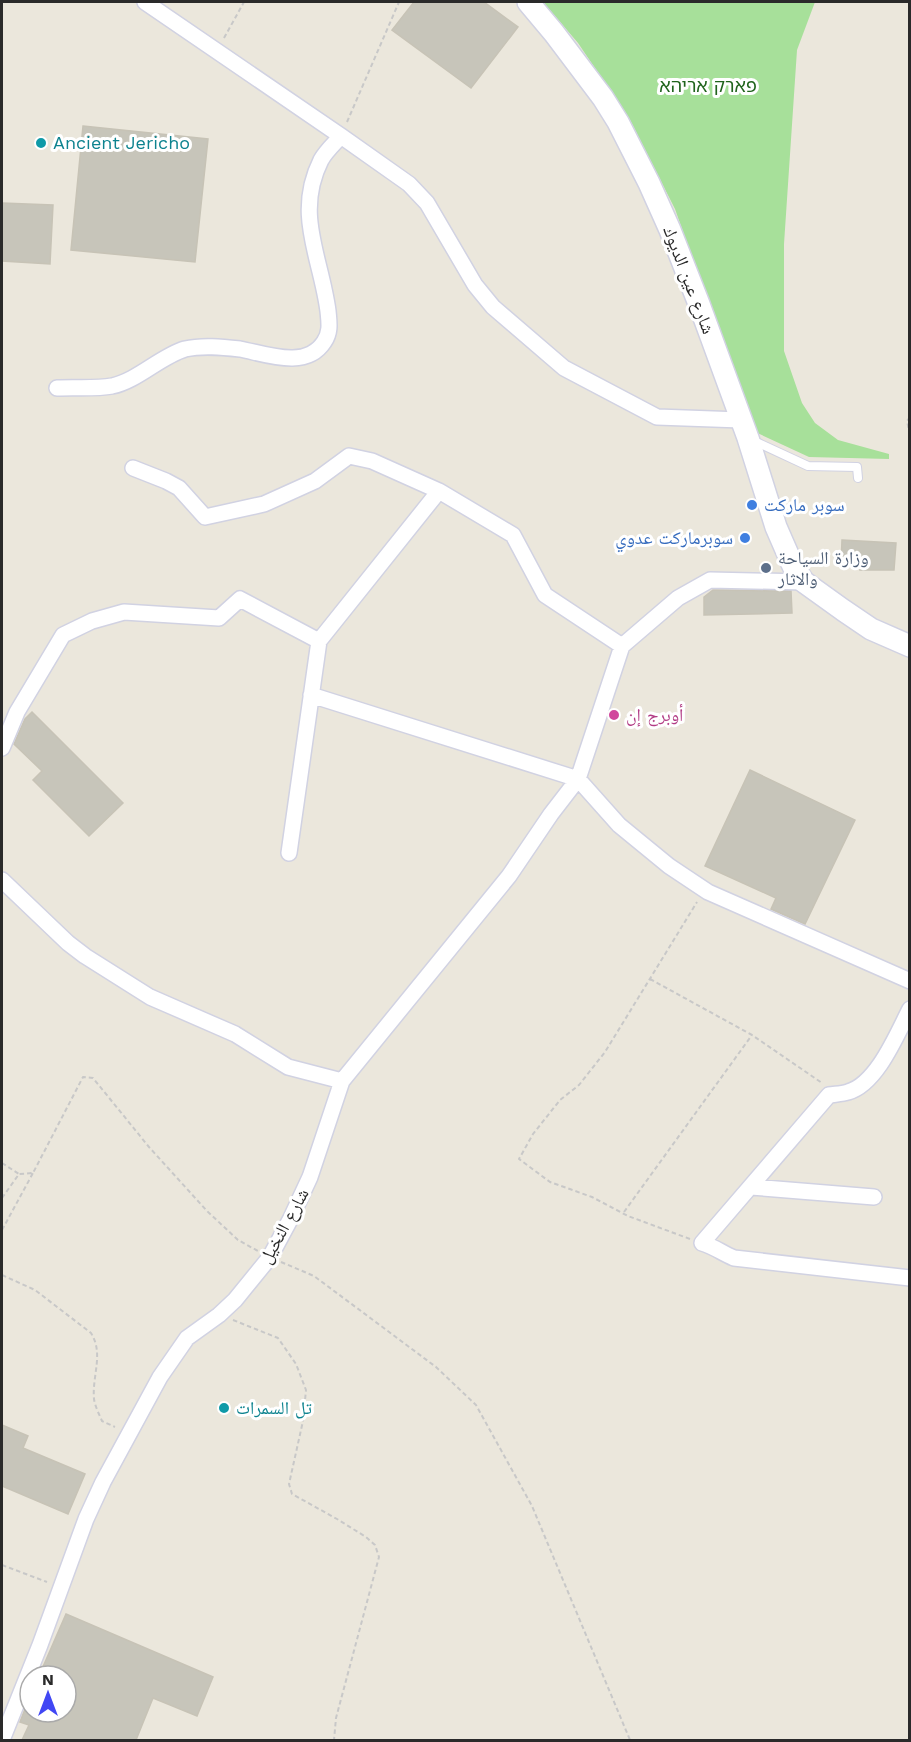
<svg xmlns="http://www.w3.org/2000/svg" width="911" height="1742" viewBox="0 0 911 1742" font-family="'Work Sans','Noto Naskh Arabic','Noto Sans Hebrew',sans-serif">
  <style>
    .green { fill: #a7e09a }
    .building { fill: #c7c5ba; stroke: #c7c3b6; stroke-width: 1.5 }
    .lines { fill: none; stroke-linecap: round; stroke-linejoin: round }
    .service-casing { stroke: #d1d2e2; stroke-width: 10 }
    .minor-casing { stroke: #d1d2e2; stroke-width: 18 }
    .secondary-casing { stroke: #d1d2e2; stroke-width: 24 }
    .path { stroke: #c8c8c8; stroke-width: 2; stroke-dasharray: 4.5 3; stroke-linecap: butt }
    .service { stroke: #fff; stroke-width: 8 }
    .minor { stroke: #fff; stroke-width: 15 }
    .secondary { stroke: #fff; stroke-width: 21 }
    .culture-dot { fill: #0f9aa8; stroke: #fff; stroke-width: 2 }
    .shop-dot { fill: #3f7fe0; stroke: #fff; stroke-width: 2 }
    .service-dot { fill: #5c6f8a; stroke: #fff; stroke-width: 2 }
    .hotel-dot { fill: #d1479c; stroke: #fff; stroke-width: 2 }
    .labels { text-anchor: middle; stroke-width: 6; stroke-linejoin: round; paint-order: stroke }
    .park-label { font-size: 18px; fill: #20641c; stroke: #fff }
    .culture-label { font-size: 18px; fill: #0d838f; stroke: #fff; text-anchor: start }
    .street-label { font-size: 18px; fill: #2a2a2a; stroke: #fff }
    .shop-label { font-size: 18px; fill: #366cbe; stroke: #fff; text-anchor: start }
    .service-label { font-size: 18px; fill: #4e5e75; stroke: #fff; text-anchor: start }
    .hotel-label { font-size: 18px; fill: #b23c85; stroke: #fff; text-anchor: start }
  </style>
  <rect width="100%" height="100%" fill="#ebe7dc"/>
  <path class="green" d="M543,2H815L797,50L784,244V351L802,403L815,423L838,440L889,454V459L809,457L753,431L675,209L630,120L578,43Z"/>
  <path class="building" d="M414,2H484L518,27L471,88L392,30Z
    M83,126L208,139L195,262L71,250Z
    M2,203L53,205L50,264L2,261Z
    M842,540L896,543L894,570H860V567L841,566Z
    M713,590L791,591L792,613L704,615V597Z
    M32,712L123,803L89,836L33,780L42,771L14,744L25,719Z
    M750,770L855,820L805,924L771,909L776,898L705,866Z
    M2,1425L28,1436L23,1448L85,1474L68,1514L2,1486Z
    M66,1614L213,1677L197,1716L153,1698L136,1740H22L29,1725L20,1722L30,1696V1712H66V1676H39Z"/>
  <g class="lines">
    <g class="service-casing">
      <path id="service" d="M752,440L808,466L857,467L858,478"/>
    </g>
    <g class="minor-casing">
      <path id="minor" d="M145,2L341,136L409,184L427,203L475,285L493,307L564,368L657,417L741,420
        M57,388C75,387 95,389 112,386C137,381 161,356 185,349C202,345 222,347 240,349C266,354 306,370 324,342C331,332 329,322 328,311C321,257 294,214 321,160C326,151 335,143 341,136
        M133,468L166,481L179,488L205,517L264,504L315,481L349,456L372,461L439,491
        M319,641L439,491L513,535L545,595L622,646
        M311,695L578,779L619,825L669,866L708,892L910,981
        M2,748L17,712L63,635L92,621L124,612L219,618L240,599L319,641L289,853
        M2,880L68,943L85,956L150,997L235,1034L288,1067L342,1081L310,1177L291,1218L270,1257L235,1300L219,1315L187,1338L160,1377L103,1482L86,1519L40,1645L2,1740
        M910,1009C897,1034 877,1084 848,1092C842,1094 835,1094 829,1095L702,1243C715,1247 722,1253 734,1258L910,1278
        M342,1081L509,876L551,814L578,779L622,646L678,598L710,580L804,582
        M751,1187L874,1197"/>
    </g>
    <g class="secondary-casing">
      <path id="secondary" d="M528,2L554,33L603,98L618,122L649,183L670,230L699,304L748,438L776,527L793,566L804,582L843,610L871,629L910,646"/>
    </g>
    <path class="path" d="M224,38L244,2
      M347,122L399,2
      M910,417L907,421L910,435
      M650,979L752,1035L822,1083
      M2,1163L19,1174
      M2,1198L19,1174L33,1173L83,1077L93,1078L149,1147L207,1211L238,1240L258,1251
      M624,1212L752,1035
      M2,1230L33,1173
      M690,1239L628,1216L592,1197L550,1182L519,1159L533,1134L560,1100L579,1085L605,1052L697,902
      M281,1262L314,1276L436,1367L476,1405L532,1506L630,1740
      M2,1275L35,1290L91,1333C104,1354 92,1375 94,1399C95,1406 99,1414 102,1421L115,1427
      M233,1320L278,1338L296,1364L306,1390L303,1421L289,1484L292,1494L337,1519L366,1537L375,1545L379,1557L336,1718L334,1740
      M2,1565L47,1582"/>
    <use href="#service" class="service"/>
    <use href="#minor" class="minor"/>
    <use href="#secondary" class="secondary"/>
  </g>
  <g class="culture-dot">
    <circle cx="41" cy="143" r="6"/>
    <circle cx="224" cy="1408" r="6"/>
  </g>
  <g class="shop-dot">
    <circle cx="752" cy="505" r="6"/>
    <circle cx="745" cy="538" r="6"/>
  </g>
  <circle class="service-dot" cx="766" cy="568" r="6"/>
  <circle class="hotel-dot" cx="614" cy="715" r="6"/>
  <g class="labels">
    <g class="park-label">
      <text x="708" y="92">פארק אריהא</text>
    </g>
    <g class="culture-label">
      <text x="53" y="149">Ancient Jericho</text>
      <text x="236" y="1414">تل السمرات</text>
    </g>
    <g class="street-label">
      <text transform="translate(689 280) rotate(69)" y="6">شارع عين الديوك</text>
      <text transform="translate(284 1226) rotate(-61)" y="6">شارع النخيل</text>
    </g>
    <g class="shop-label">
      <text x="764" y="511">سوبر ماركت</text>
      <text x="733" y="544" text-anchor="end">سوبرماركت عدوي</text>
    </g>
    <g class="service-label">
      <text x="778" y="564">وزارة السياحة<tspan x="778" dy="21">والاثار</tspan></text>
    </g>
    <g class="hotel-label">
      <text x="626" y="721">أوبرج إن</text>
    </g>
  </g>
  <rect width="911" height="1742" fill="none" stroke="#2a2a2a" stroke-width="6"/>
  <g transform="translate(48 1694)"><circle r="28" fill="#ffffff" stroke="#aaaaaa" stroke-width="1.5"/>
  <path d="M0-4.5L10 22L0 15L-10 22Z" fill="#4147f4"/>
  <text y="-9" font-size="16" font-weight="bold" text-anchor="middle" fill="#2a2a2a">N</text>
  </g>
</svg>
